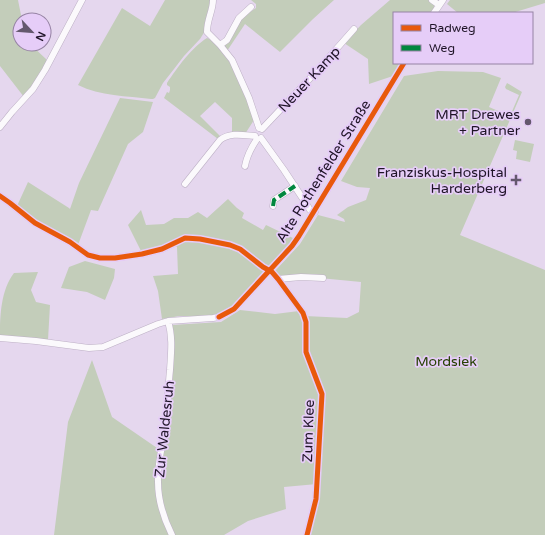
<svg xmlns="http://www.w3.org/2000/svg" width="545" height="535" viewBox="0 0 545 535" font-family="'Varela Round',sans-serif">
  <style>
    .green { fill: #c3cdba }
    .lines { fill: none; stroke-linecap: round; stroke-linejoin: round }
    .minor-casing { stroke: #bdb0c5; stroke-width: 7 }
    .minor { stroke: #fbf9fc; stroke-width: 6 }
    .quiet { stroke: #00873e; stroke-width: 4; stroke-dasharray: 8 4; stroke-linecap: butt }
    .cycleway-casing { stroke: #e6cdf8; stroke-width: 8 }
    .cycleway { stroke: #e8590c; stroke-width: 5 }
    .poi-dot { fill: #64586d; stroke: #e6cdf8; stroke-width: 1.5 }
    .labels { text-anchor: middle; stroke-width: 3.5; stroke-linejoin: round; paint-order: stroke }
    .street-label { font-size: 14px; fill: #1f1427; stroke: #e6cdf8 }
    .poi-label { font-size: 14px; fill: #1f1427; stroke: #e6cdf8; text-anchor: end }
    .park-label { font-size: 14px; fill: #264103; stroke: #e6cdf8 }
  </style>
  <rect width="100%" height="100%" fill="#e5d7ee"/>
  <path class="green" d="M0,0H18L22,20H20V44H30L46,59L47,61L46,65L24,97L0,66Z
    M165,0H213L205,31L200,39L184,56L174,69L163,83L155,98L153,99H151C127,96 100,96 78,85L122,8L150,26Z
    M251,0H334L313,19L280,52L245,24L227,51L224,47V45L241,18L256,8V4Z
    M390,0H429L434,4V8L431,13H394V63H401L393,76L369,84L368,59L344,43L361,25Z
    M450,0H545V3L512,13H458L447,4Z
    M207,38L213,41L231,61L248,99L254,120L245,134L232,133V118L215,102L200,116L221,137L218,139L164,98L167,92L169,93L170,90V87L167,85V83C177,68 192,47 207,38Z
    M438,71L483,72L501,78L489,107L510,116L519,95L506,89L505,87L507,83L522,92L460,235L545,270V535H307L317,484L284,487L286,509L248,521L224,535H174L164,508L160,482L172,325L221,322L240,310L275,314L299,311L305,316L347,318L359,312L361,282L299,276L279,277L275,271L300,244L318,215L345,222L344,219L337,215L348,207L366,200L370,188L357,187L341,181L404,76Z
    M120,98L153,102L143,132L128,144L98,211L91,210L78,245L34,221L17,206L28,182L69,208L70,209L79,183Z
    M515,140L534,144L530,162L516,159L517,151L513,150Z
    M228,199L237,208L244,213L242,218L263,230L266,225L295,239L272,265L266,266L243,247L227,242L240,249L265,272C251,287 234,310 214,315C204,317 193,316 183,316C176,316 169,318 162,319L158,291L153,276L178,274L177,247L172,244L142,253L128,225L141,210L146,225L164,224L174,218H188L198,212L207,218Z
    M85,261L115,269L114,278L105,300L87,292L61,288L69,267Z
    M38,272L31,290L36,302L50,305L48,340L0,335C0,315 1,290 14,273Z
    M92,360L112,417L160,450L156,480L169,535H54L68,422Z"/>
  <g class="lines">
    <g class="minor-casing">
      <path id="minor" d="M213,0C213,11 207,19 207,32L220,45L232,60L249,98L259,128
        M432,0L439,5
        M434,13L443,0
        M220,45L227,40L239,18L251,7
        M0,127L12,112L33,89L45,70L82,0
        M262,129L316,72L354,29
        M261,138L284,170L307,205L310,210L315,212
        M245,166C247,155 251,148 257,139
        M185,184L220,140C230,132 243,135 255,136
        M0,196L10,203L35,223L70,242L88,255L100,258H115L142,254L162,249L185,238L200,239L230,245L240,249L263,267L272,272L278,279L303,313L306,322V352L322,394L316,499L307,535
        M273,206L274,200L295,186
        M278,279L301,277L323,278
        M168,321C173,337 171,353 170,370C168,388 168,406 166,425C163,444 157,463 158,482C158,500 164,519 172,535
        M0,338L36,341L89,348L103,347L158,324L168,321L213,318L219,317L234,309L292,246L299,236L404,63"/>
    </g>
    <use href="#minor" class="minor"/>
    <path class="quiet" d="M273,206L274,200L295,186"/>
    <g class="cycleway-casing">
      <path id="cycleway" d="M0,196L10,203L35,223L70,242L88,255L100,258H115L142,254L162,249L185,238L200,239L230,245L240,249L263,267L272,272L278,279L303,313L306,322V352L322,394L316,499L307,535
        M219,317L234,309L292,246L299,236L404,63"/>
    </g>
    <use href="#cycleway" class="cycleway"/>
  </g>
  <g class="poi-dot">
    <circle cx="528" cy="122" r="4"/>
    <path d="M514 174h4v4h4v4h-4v4h-4v-4h-4v-4h4z"/>
  </g>
  <g class="labels">
    <g class="street-label">
      <text transform="translate(309 79) rotate(-47)" y="5">Neuer Kamp</text>
      <text transform="translate(323 171) rotate(-58)" y="5">Alte Rothenfelder Straße</text>
      <text transform="translate(164 429) rotate(-84)" y="5">Zur Waldesruh</text>
      <text transform="translate(308 431) rotate(-88)" y="5">Zum Klee</text>
    </g>
    <g class="poi-label">
      <text x="520" y="119">MRT Drewes<tspan x="520" dy="16">+ Partner</tspan></text>
      <text x="507" y="177">Franziskus-Hospital<tspan x="507" dy="16">Harderberg</tspan></text>
    </g>
    <g class="park-label">
      <text x="446" y="366">Mordsiek</text>
    </g>
  </g>
  <rect x="393" y="12" width="140" height="52" fill="#e6cdf8" stroke="#9683a4"/>
  <rect x="401" y="25" width="20" height="6" fill="#e8590c" stroke="#9683a4"/>
  <text x="429" y="32" font-size="12" fill="#1f1427">Radweg</text>
  <rect x="401" y="45" width="20" height="6" fill="#00873e" stroke="#9683a4"/>
  <text x="429" y="52" font-size="12" fill="#1f1427">Weg</text>
  <g transform="translate(32 32) rotate(116)"><circle r="19" fill="#e6cdf8" stroke="#9683a4"/>
  <path d="M0-3L7 15L0 10L-7 15Z" fill="#64586d"/>
  <text y="-6" font-size="11" font-weight="bold" text-anchor="middle" fill="#1f1427">N</text>
  </g>
</svg>
